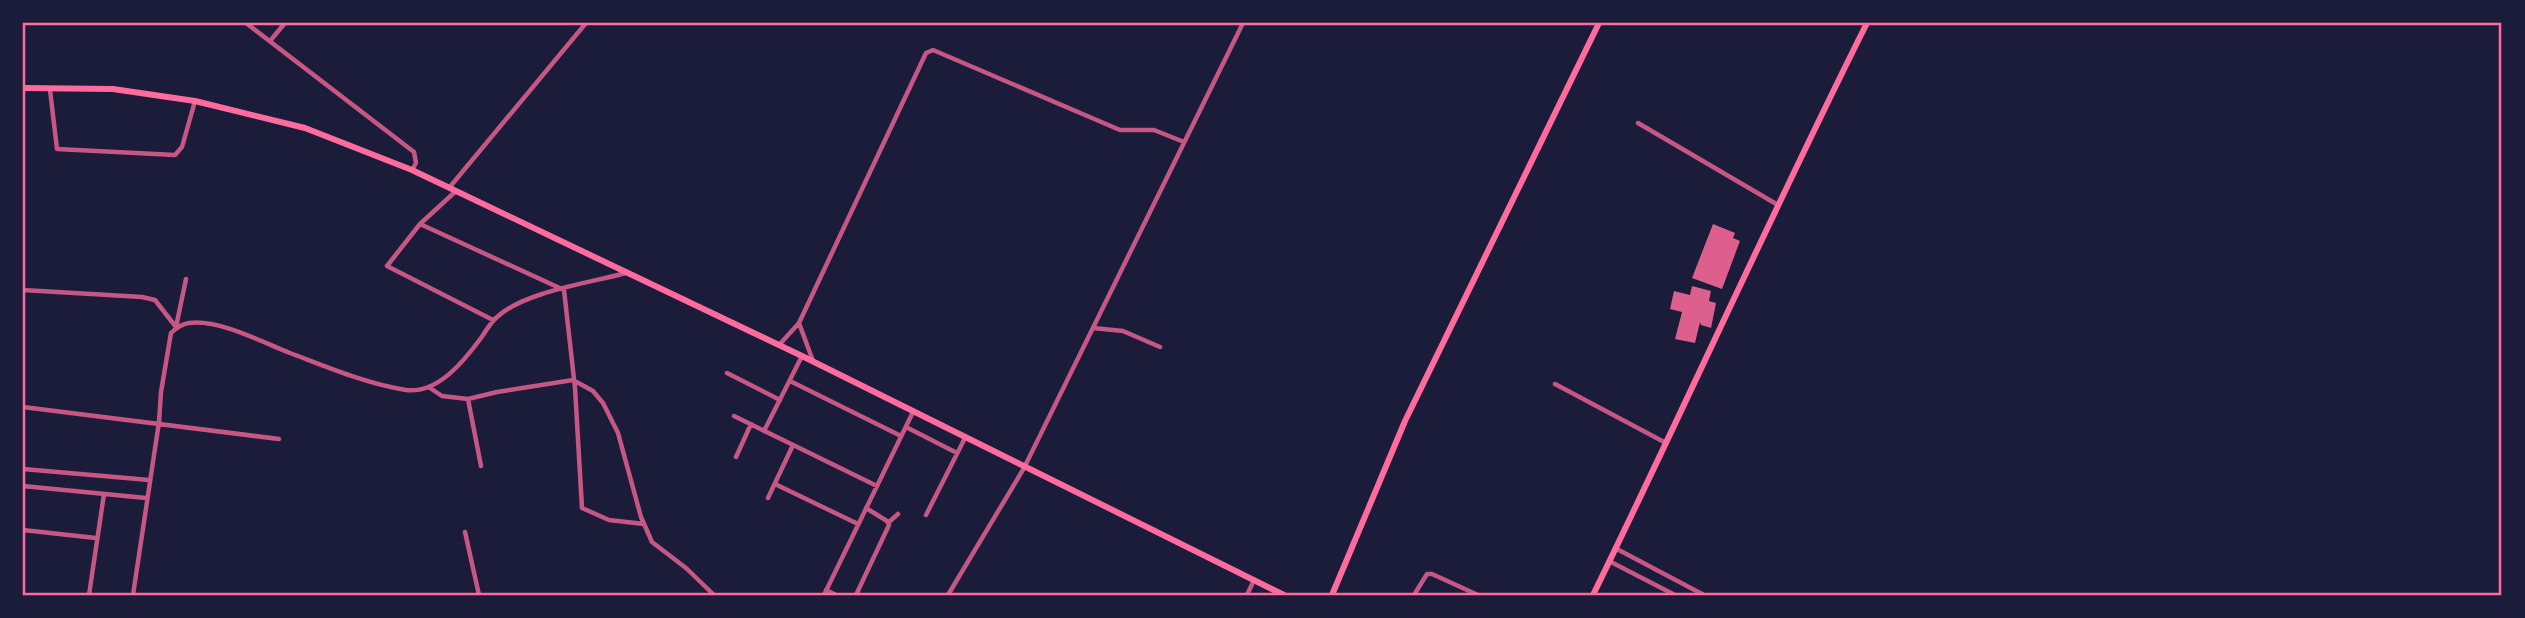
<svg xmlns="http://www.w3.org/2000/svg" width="2525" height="618" viewBox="0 0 2525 618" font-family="Ubuntu,sans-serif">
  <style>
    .building { fill: #dd5f8e }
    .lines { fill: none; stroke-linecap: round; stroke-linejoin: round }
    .minor { stroke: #c65784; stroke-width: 4.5 }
    .secondary { stroke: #ff6b9d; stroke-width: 6 }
    .neatline { fill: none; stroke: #ff6b9d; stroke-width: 2.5 }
  </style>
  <rect width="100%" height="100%" fill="#1b1b3a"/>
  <path class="building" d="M1713,224L1735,233L1733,238L1740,241L1722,289L1692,278Z
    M1692,286L1711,291L1709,301L1716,303L1711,328L1701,325L1700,322L1695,343L1675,339L1682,312L1670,309L1674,291L1690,295Z"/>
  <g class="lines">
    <path class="minor" d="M246,23L414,152L416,163L412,170
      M270,41L285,23
      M50,90L57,149L175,155L182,147L195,101
      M1638,123L1778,205
      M449,188L586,23
      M456,191L420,224L387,266L493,320
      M420,224L564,290L575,388L582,508L609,520L644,524
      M23,290L142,297L155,300L176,327
      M799,323L813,361
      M176,327L186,279
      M1093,328L1123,331L1160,347
      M779,345L799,323L926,53L933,50L1120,130H1154L1184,142
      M727,373L780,400
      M790,381L901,436
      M1555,384L1666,443
      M430,388L442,396L468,399L497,392L573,380L593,391L603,403L618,433L641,517L652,542L686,568L714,595
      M468,399L481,466
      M23,407L279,439
      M734,416L877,486
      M906,427L957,453
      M764,431L802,356
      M736,457L751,424
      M23,469L149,480
      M775,484L858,524
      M23,486L146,498
      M768,498L793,445
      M926,515L965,438
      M889,522L898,514
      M23,530L96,538
      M465,532L479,595
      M1615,548L1704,595
      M1609,561L1675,595
      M826,590L836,595
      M89,595L104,494
      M133,595L159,422L161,392L171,333C176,328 182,324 189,323C219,319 262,342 290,353C327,367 367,384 406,390C438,394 464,361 481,338C486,331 490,323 497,317C524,292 589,283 626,273
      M824,595L913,412
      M856,595L889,525L887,521L866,508
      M948,595L1024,468L1243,23
      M1247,595L1254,580
      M1414,595L1427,574H1432L1478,595"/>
    <path class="secondary" d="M23,88L113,89L195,101L305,128L412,170L802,356L1284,595
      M1332,595L1405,421L1599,23
      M1593,595C1686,405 1772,212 1867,23"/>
  </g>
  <rect width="2525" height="618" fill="none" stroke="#1b1b3a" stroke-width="49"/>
  <rect x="24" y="24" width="2476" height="570" class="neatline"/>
</svg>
